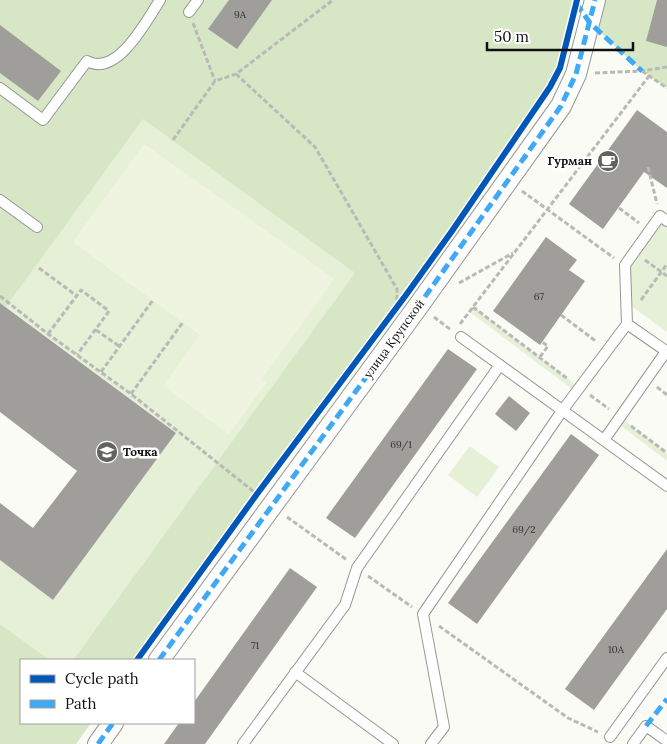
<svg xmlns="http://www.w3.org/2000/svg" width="667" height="744" viewBox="0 0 667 744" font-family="Lora,serif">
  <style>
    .green { fill: #e6f0d7 }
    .forest { fill: #d7e7c6 }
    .pitch { fill: #eff4e1 }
    .building { fill: #9f9e9b }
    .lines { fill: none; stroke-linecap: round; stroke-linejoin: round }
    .lane-casing { stroke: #969694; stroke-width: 12 }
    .street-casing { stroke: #969694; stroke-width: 22 }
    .path { stroke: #b9b9b8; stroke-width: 3; stroke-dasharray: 5 2.5; stroke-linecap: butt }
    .lane { stroke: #fefefe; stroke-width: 10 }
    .street { stroke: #fefefe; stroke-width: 20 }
    .quiet { stroke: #3fa9f5; stroke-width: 5; stroke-dasharray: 10 5; stroke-linecap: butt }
    .cycleway-casing { stroke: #fff; stroke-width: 9 }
    .cycleway { stroke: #0057b8; stroke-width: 6 }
    .labels { text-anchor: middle; stroke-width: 5; stroke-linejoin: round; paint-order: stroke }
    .number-label { font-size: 10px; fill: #343433 }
    .poi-label { font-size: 12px; font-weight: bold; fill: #101010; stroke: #fff; text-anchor: end }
    .street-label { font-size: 12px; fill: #101010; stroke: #fff }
  </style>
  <rect width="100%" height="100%" fill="#fbfbf6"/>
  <path class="green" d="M143,118L356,273L73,660H50L0,624V560L53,600L176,433L6,307Z
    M660,216L667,221V332L627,303L625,265Z
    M473,307L580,388L576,392L470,312Z
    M620,417L667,453V461L616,422Z
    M470,446L499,467L477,497L448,475Z"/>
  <path class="forest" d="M0,0H577L560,68L406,295L137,660H73L355,273L143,119L6,307L1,304L0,305Z
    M595,0H667V88L642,71L590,23Z
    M0,624L50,660H21V723H91L76,744H0Z"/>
  <path class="pitch" d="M144,144L334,279L262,379L266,383L229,434L163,386L200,335L73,242Z"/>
  <path class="building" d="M229,0H272L237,49L208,29Z
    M657,0H667V47L646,41Z
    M0,25L61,71L38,101L0,73Z
    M637,110L667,132V188L644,172L603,229L569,204Z
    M546,237L577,260L569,270L585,281L540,345L493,311Z
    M0,303L176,433L53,600L0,560V503L33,528L77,471L0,412Z
    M448,349L477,369L355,538L326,518Z
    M509,396L530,413L516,431L495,414Z
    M571,434L599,455L477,624L448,603Z
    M667,549V609L594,710L565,689Z
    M290,568L317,587L205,744H164L179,723H194V702Z"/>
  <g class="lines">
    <g class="lane-casing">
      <path id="lane" d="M189,12L198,0
        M0,88L43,120L87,61C117,78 147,20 160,0
        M0,200L37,227
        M627,324L666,351
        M461,337L667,486
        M604,440L667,350
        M295,672L393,744
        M610,737L667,658
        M243,744L345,605L357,568L500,365
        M431,744L444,727L423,614L562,411L627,324L625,265L660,216L667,221
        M633,744L646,726L667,741"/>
    </g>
    <g class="street-casing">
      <path id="street" d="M159,660L419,305L561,106L576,74L595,0
        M98,744L113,723"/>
    </g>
    <path class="path" d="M193,23L215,81
      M642,71L667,88
      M595,73L642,71L667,67
      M236,74L315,147L397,289V302
      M173,140L215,81L236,74L333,0
      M648,167L657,204
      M522,191L614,258
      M619,208L639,223
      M645,260L667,276
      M39,268L77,296
      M459,283L513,253
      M0,296L48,334L131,394L258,495
      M641,300L667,264
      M473,307L568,379
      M561,315L597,342
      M434,317L451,330
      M460,324L649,76
      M96,330L119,346
      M48,334L81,290L109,311L77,355
      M540,357L548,346L542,342
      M101,372L153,300
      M657,387L667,395
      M131,394L183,322
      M590,395L609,409
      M631,426L667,453
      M287,517L347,560
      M368,576L412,607
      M439,626L568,718L598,732"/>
    <use href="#lane" class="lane"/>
    <use href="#street" class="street"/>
    <path class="quiet" d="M576,3L590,23L642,71
      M159,660L419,305L561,106L576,74L595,0
      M646,726L667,699
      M98,744L113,723"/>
    <g class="cycleway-casing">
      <path id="cycleway" d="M137,660L257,494L406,295L452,231L550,87L560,68L577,0"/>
    </g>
    <use href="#cycleway" class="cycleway"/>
  </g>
  <defs>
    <g id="cafe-disc" transform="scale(1.125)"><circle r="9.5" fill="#626260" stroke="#fff"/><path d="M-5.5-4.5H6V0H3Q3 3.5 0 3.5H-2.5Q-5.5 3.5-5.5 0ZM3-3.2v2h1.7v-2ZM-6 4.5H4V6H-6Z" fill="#fff"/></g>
    <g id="school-disc" transform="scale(1.125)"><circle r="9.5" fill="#626260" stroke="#fff"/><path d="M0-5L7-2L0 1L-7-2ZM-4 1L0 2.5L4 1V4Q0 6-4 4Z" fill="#fff"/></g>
  </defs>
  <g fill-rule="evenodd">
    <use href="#cafe-disc" x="608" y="161"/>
    <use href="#school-disc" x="107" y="452"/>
  </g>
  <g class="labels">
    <g class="number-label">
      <text x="240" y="18">9А</text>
      <text x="539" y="300">67</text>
      <text x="401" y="448">69/1</text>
      <text x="524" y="533">69/2</text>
      <text x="255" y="649">71</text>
      <text x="616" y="653">10А</text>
    </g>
    <g class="poi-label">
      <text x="592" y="165">Гурман</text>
      <text x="123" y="456" text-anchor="start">Точка</text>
    </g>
    <g class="street-label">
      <text transform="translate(394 339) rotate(-54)" y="4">улица Крупской</text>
    </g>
  </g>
  <rect x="20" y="659" width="175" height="65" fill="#ffffff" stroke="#9f9f9f"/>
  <rect x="30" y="675" width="25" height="8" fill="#0057b8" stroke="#9f9f9f"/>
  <text x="65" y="684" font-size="15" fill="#101010">Cycle path</text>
  <rect x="30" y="700" width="25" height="8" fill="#3fa9f5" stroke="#9f9f9f"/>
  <text x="65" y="709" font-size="15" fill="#101010">Path</text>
  <path d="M487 42v8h146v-8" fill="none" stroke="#101010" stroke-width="2.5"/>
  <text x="494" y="42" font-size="15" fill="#101010" stroke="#ffffff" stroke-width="4" paint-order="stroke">50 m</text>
</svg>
